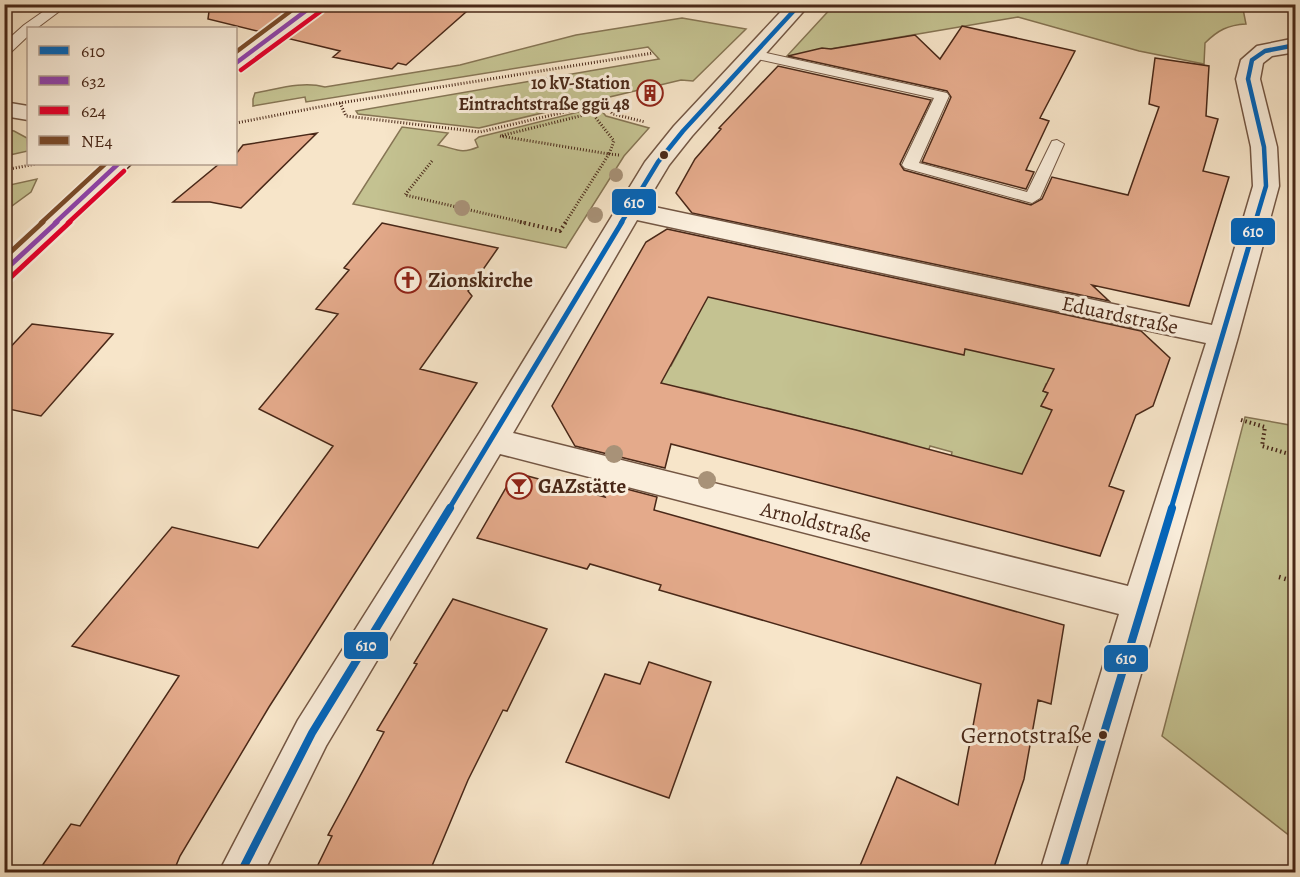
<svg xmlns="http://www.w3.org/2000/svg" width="1300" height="877" viewBox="0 0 1300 877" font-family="Alegreya,serif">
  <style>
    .green { fill: #c4c291; stroke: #867554; stroke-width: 1.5 }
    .building { fill: #e4aa8b; stroke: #492818; stroke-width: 1.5; fill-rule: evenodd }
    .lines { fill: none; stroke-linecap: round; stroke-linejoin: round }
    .service-casing { stroke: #745744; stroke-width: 2 }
    .minor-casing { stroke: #745744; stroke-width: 3 }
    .secondary-casing { stroke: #492818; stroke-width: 3 }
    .path-far2 { stroke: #492818; stroke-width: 3; stroke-dasharray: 1 2; stroke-linecap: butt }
    .path-far1 { stroke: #492818; stroke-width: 4; stroke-dasharray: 1.5 3; stroke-linecap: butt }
    .path { stroke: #492818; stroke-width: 4.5; stroke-dasharray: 1.5 4; stroke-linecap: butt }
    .service { fill: #faeedc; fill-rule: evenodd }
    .minor { fill: #faeedc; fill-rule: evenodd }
    .secondary { fill: #faeedc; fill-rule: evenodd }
    .bus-1-far2-casing { stroke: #faeedc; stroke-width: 8 }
    .bus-1-far1-casing { stroke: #faeedc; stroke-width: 10 }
    .bus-1-casing { stroke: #faeedc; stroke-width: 12 }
    .bus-2-far1-casing { stroke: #faeedc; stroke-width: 8 }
    .bus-2-casing { stroke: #faeedc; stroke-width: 10 }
    .bus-3-far1-casing { stroke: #faeedc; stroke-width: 8 }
    .bus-3-casing { stroke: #faeedc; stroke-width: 10 }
    .bus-4-far1-casing { stroke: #faeedc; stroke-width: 8 }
    .bus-4-casing { stroke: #faeedc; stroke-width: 10 }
    .bus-1-far2 { stroke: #0065bd; stroke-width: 4.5 }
    .bus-1-far1 { stroke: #0065bd; stroke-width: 5 }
    .bus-1 { stroke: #0065bd; stroke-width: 8 }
    .bus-2-far1 { stroke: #8e44ad; stroke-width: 4.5 }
    .bus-2 { stroke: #8e44ad; stroke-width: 5 }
    .bus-3-far1 { stroke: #e4002b; stroke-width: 4.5 }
    .bus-3 { stroke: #e4002b; stroke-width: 5 }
    .bus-4-far1 { stroke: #7a4b2a; stroke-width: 4.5 }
    .bus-4 { stroke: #7a4b2a; stroke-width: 5 }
    .tree { fill: #a89278 }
    .bus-dot { fill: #492818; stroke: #faeedc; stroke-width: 2 }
    .labels { text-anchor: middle; stroke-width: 6; stroke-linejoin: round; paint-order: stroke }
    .far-poi-label { font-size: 18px; font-weight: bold; fill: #492818; stroke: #faeedc; text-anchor: end }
    .poi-label { font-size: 21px; font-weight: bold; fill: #492818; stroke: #faeedc; text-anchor: start }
    .street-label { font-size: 21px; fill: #492818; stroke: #faeedc }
    .near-bus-label { font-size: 24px; fill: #492818; stroke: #faeedc; text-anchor: end }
    .line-badge { stroke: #faeedc; stroke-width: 2 }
    .badge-label { font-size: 16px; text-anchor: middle; font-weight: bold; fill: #fff }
  </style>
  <rect width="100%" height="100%" fill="#f7e5c9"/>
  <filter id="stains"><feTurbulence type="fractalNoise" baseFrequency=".00333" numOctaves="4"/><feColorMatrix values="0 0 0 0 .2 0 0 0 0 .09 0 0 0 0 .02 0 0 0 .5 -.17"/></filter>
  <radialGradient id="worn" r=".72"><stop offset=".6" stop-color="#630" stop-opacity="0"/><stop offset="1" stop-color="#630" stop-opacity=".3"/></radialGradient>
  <path class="green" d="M1242,4L1246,24C1228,25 1218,30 1205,43L1204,64L1139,51L1018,17L830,49L818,59L786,57L834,5Z
    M682,18L746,29L693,81L681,80L479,128L358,114L356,111L659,59L648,47L306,102L305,97L253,106V99L255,93C278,89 302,81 325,87L460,65L576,35Z
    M598,107L606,116L649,128L624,156L566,248L353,204L402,127L448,133L438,145C455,148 460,155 478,147L475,140L479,137Z
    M4,129L14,131L27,138L28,151L5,156Z
    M37,179L31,192L5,211V186Z
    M666,279L965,349L1075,357L1056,388L1046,384L1043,391L1048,393L1041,406L1052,410L1038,484L951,457L952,452L930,446L927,455L906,450L907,443L767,408L764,414C731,400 695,385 659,389L648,360L671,366L686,338Z
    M1245,417L1295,426V840L1162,736Z"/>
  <path class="building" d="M210,4H298L261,32L208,19Z
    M328,4H475L406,65L398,63L392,69L333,57L340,51L286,38Z
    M962,26L1075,51L1040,118L1049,121L1026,170L1034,172L1026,189L922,162L951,97L947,91L788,56L822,48L831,49L915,35L940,59Z
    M1155,58L1209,66L1206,116L1218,119L1203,171L1229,177L1189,306L1092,285L1109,301L692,213L676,193L695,159L721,129L719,128L778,66L931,100L900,164L904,170L1031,205L1042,199L1052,177L1128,195L1159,107L1149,104Z
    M317,133L241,208L210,202H173L219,164H236V154L243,145Z
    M382,223L498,248L468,291L472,296L420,369L477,383L269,707L180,856L173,873H37L71,824L80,826L179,676L72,646L172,527L258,548L333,446L259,409L338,314L316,309L349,270L344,268Z
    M667,229L1141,331L1170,358L1153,406L1136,415L1109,486L1124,491L1100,556L671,444L665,468L575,446L552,406L646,242ZM708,297L964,355L965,349L1054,369L1043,391L1048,393L1041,406L1052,410L1022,474L856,430L661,383Z
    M32,324L113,334L41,416L4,408V354Z
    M524,475L605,497L596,481L657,497L654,510L1064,625L1051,704L1038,700L1024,779L992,873H857L897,777L958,805L981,684L659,590L661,585L590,564L587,569L477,538L511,479Z
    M453,599L547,629L507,711L503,710L468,780L429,873H314L332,836L328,835L384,732L377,730L417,664L414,663Z
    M649,662L711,682L669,798L566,762L605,674L640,684Z"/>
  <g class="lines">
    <g class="service-casing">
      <path id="service" d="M54,4H69L37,28H28V36L9,54L4,55V43L24,25Z
        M753,50L947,93L949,96L919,163L1027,192L1052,141L1057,140L1064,144L1040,198L1032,203L905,168L902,165L934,98L748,57L746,54Z"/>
    </g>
    <g class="minor-casing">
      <path id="minor" d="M788,4H810L692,136L669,165L645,205L1212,325L1253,186L1251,147L1236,79L1241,60L1257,46L1296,38V52L1272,56L1263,63L1260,79L1277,147L1279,186L1238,337L1084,872H1040L1119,614L500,454L326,746L264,872H219L298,720L480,432L645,162L674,126ZM637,220L1206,343L1128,586L513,433Z
        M4,102L28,106V120L4,116Z"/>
    </g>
    <g class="secondary-casing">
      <path id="secondary" d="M302,4H326L244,68L236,70V53Z
        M104,164H131L14,277L4,280V255Z"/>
    </g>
    <path class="path-far2" d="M340,103L346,116L480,132L603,103L613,114L645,122
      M592,113L614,141L609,154L500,136Z
      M236,123L340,103L653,53
      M609,154L619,155
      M432,161L405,195L526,223
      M4,170L36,164
      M565,223L609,154"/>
    <path class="path-far1" d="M520,222L560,231L566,222
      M1241,420L1265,427L1262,446L1296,456"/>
    <path class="path" d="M1279,577L1296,582"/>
    <use href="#service" class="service"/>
    <use href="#minor" class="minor"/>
    <use href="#secondary" class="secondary"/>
    <g class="bus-1-far2-casing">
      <path id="bus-1-far2" d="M621,223L658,162L683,131L800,4
        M1255,223L1266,186L1264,147L1248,79L1252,60L1265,51L1296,45"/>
    </g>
    <g class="bus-1-far1-casing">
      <path id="bus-1-far1" d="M449,509L622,222
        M1171,509L1256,222"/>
    </g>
    <g class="bus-1-casing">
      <path id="bus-1" d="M241,872L312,733L450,508
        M1062,872L1172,508"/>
    </g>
    <g class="bus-2-far1-casing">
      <path id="bus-2-far1" d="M236,63L315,4
        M55,223L118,164"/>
    </g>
    <g class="bus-2-casing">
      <path id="bus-2" d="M4,271L57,222"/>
    </g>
    <g class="bus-3-far1-casing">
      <path id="bus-3-far1" d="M241,70L321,11
        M68,223L124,171"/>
    </g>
    <g class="bus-3-casing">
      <path id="bus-3" d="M10,278L70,222"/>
    </g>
    <g class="bus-4-far1-casing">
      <path id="bus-4-far1" d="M236,52L300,4
        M41,223L105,164"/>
    </g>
    <g class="bus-4-casing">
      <path id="bus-4" d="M4,258L43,222"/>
    </g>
    <use href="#bus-1-far2" class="bus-1-far2"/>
    <use href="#bus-1-far1" class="bus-1-far1"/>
    <use href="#bus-1" class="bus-1"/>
    <use href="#bus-2-far1" class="bus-2-far1"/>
    <use href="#bus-2" class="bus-2"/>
    <use href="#bus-3-far1" class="bus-3-far1"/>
    <use href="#bus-3" class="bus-3"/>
    <use href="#bus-4-far1" class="bus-4-far1"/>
    <use href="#bus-4" class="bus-4"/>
  </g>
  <g class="tree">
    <circle cx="616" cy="175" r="7"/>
    <circle cx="462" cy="208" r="8"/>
    <circle cx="595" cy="215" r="8"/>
    <circle cx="614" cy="454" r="9"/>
    <circle cx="707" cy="480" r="9"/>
  </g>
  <defs>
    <g id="building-ring" transform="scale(1.35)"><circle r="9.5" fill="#faeedc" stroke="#8f2418" stroke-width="1.5"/><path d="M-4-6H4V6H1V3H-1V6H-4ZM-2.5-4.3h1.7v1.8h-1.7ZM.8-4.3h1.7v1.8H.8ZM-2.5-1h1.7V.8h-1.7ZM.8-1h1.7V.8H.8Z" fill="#8f2418"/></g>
    <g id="church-ring" transform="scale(1.35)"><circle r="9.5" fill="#faeedc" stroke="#8f2418" stroke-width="1.5"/><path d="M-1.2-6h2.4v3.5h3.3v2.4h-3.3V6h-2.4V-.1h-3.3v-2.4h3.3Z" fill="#8f2418"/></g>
    <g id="bar-ring" transform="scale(1.35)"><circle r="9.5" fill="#faeedc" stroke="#8f2418" stroke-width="1.5"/><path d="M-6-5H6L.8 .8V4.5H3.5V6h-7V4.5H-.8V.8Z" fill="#8f2418"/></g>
  </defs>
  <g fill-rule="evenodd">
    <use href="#building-ring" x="650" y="93"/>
    <use href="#church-ring" x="408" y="280"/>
    <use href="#bar-ring" x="519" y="486"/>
  </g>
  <g class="bus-dot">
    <circle cx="664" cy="155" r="5"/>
    <circle cx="1103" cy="735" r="5"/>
  </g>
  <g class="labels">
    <g class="far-poi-label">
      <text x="630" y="89">10 kV-Station<tspan x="630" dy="21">Eintrachtstraße ggü 48</tspan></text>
    </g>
    <g class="poi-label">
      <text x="428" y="287">Zionskirche</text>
      <text x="538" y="493">GAZstätte</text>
    </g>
    <g class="street-label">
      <text transform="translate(1120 315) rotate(12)" y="7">Eduardstraße</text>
      <text transform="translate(816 522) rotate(14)" y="7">Arnoldstraße</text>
    </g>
    <g class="near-bus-label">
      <text x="1092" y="743">Gernotstraße</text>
    </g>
  </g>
  <g class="line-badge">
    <rect x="611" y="188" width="46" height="28" rx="6" fill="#0065bd"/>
    <rect x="1230" y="217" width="46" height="29" rx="6" fill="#0065bd"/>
    <rect x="343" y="631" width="46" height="29" rx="6" fill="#0065bd"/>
    <rect x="1103" y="644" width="46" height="29" rx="6" fill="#0065bd"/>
  </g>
  <g class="badge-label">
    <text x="634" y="208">610</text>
    <text x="1253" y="237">610</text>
    <text x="366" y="651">610</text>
    <text x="1126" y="664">610</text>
  </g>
  <rect width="1300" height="877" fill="none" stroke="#f7e5c9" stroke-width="24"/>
  <rect x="6" y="6" width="1288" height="865" fill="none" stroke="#492818" stroke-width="3"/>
  <rect x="12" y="12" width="1276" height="853" fill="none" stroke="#492818" stroke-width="1.5"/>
  <rect x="27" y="27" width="210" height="138" fill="#faeedc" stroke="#b39f8e" stroke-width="1.5"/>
  <rect x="39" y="46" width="30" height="9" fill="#0065bd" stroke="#b39f8e" stroke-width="1.5"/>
  <text x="81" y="57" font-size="18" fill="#492818">610</text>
  <rect x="39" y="76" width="30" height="9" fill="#8e44ad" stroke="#b39f8e" stroke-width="1.5"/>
  <text x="81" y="87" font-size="18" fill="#492818">632</text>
  <rect x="39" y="106" width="30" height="9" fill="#e4002b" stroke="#b39f8e" stroke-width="1.5"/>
  <text x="81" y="117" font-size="18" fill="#492818">624</text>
  <rect x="39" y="136" width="30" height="9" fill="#7a4b2a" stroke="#b39f8e" stroke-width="1.5"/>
  <text x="81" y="147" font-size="18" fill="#492818">NE4</text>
  <rect width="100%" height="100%" filter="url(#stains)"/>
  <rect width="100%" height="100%" fill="url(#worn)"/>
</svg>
